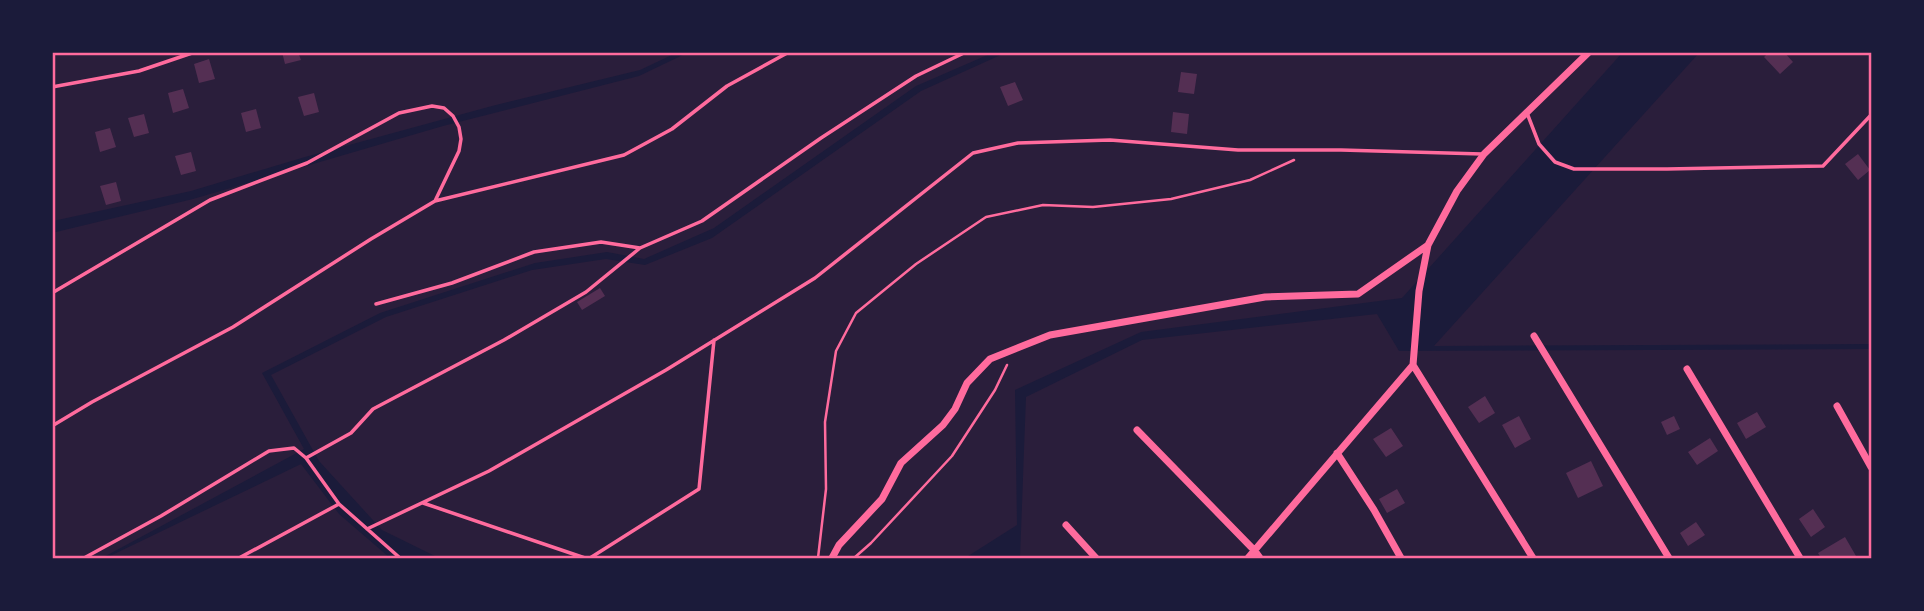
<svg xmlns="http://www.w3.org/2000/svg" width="1924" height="611" viewBox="0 0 1924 611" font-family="'Noto Sans',sans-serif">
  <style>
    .green { fill: #2a1e3b }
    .building { fill: #542f53 }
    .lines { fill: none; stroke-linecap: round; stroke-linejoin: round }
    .path { stroke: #ff6b9d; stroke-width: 2.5 }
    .service { stroke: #ff6b9d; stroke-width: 3.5 }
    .minor { stroke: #ff6b9d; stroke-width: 7 }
    .neatline { fill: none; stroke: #ff6b9d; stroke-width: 2.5 }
  </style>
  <rect width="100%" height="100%" fill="#1b1b3a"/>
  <path class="green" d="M1015,52L1622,53L1402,298L1141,332L1015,390L1017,525L965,558H439L382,530L319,461L271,375L386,317L532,270L606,259L645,265L712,238L921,91L1005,53Z
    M52,53H676L640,70L492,106L305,157L191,191L53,221Z
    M687,53H992L916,86L714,228L644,259L607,252L535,263L380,313L262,373L304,449L102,558H53L52,233L193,199L443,126L639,76Z
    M1699,53H1871V344L1434,346Z
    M1377,314L1399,351L1871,349V558H1020L1026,397L1142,340Z
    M301,464L339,514L390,558H106Z"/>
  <path class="building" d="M282,52H298L301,60L285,64Z
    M1769,52H1784L1793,62L1780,74L1764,57Z
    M209,59L215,79L199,83L194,64Z
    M1181,72L1197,74L1194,94L1178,92Z
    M1015,82L1023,100L1008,106L1000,87Z
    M183,89L189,108L173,113L168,93Z
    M314,93L319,112L304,116L298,97Z
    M256,109L261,128L246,132L241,113Z
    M1173,112L1189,114L1187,134L1171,132Z
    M144,114L149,133L134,137L128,118Z
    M110,128L116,147L100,152L95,132Z
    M191,152L196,171L181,175L175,156Z
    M1858,154L1870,170L1858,180L1845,164Z
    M116,182L121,201L106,205L100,186Z
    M600,288L605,296L582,310L577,302Z
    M1485,396L1495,413L1479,423L1468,407Z
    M1757,412L1766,427L1746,439L1737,423Z
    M1519,416L1531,439L1515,448L1502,425Z
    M1674,416L1680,429L1667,435L1661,422Z
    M1391,428L1403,446L1386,457L1373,439Z
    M1710,438L1718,451L1697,465L1688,452Z
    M1591,461L1603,486L1578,498L1566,473Z
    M1397,489L1405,503L1387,513L1379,499Z
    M1813,509L1825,527L1811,537L1799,519Z
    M1696,522L1705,535L1688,546L1680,533Z
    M1845,537L1856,556L1851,558H1821L1818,553Z"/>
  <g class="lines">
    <path class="path" d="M818,558L826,489L825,422L836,351L856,313L916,264L986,217L1043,205L1093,207L1171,199L1250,180L1294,160
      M854,558L871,543L952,456L995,390L1007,365"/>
    <path class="service" d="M52,87L139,71L195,52
      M1527,113L1539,144L1555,162L1574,169H1667L1823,166L1871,115
      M52,293L210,200L307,163L399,113L432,106L444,108L453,116L459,127L461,139L459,151L435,201
      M376,304L452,283L534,252L601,242L640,248
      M52,426L92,402L233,327L371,239L435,201L624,155L672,129L727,86L789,52
      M306,458L339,504L400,558
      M423,503L585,558
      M367,529L489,471L666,370L815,278L973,153L1018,143L1110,140L1238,150H1341L1482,154
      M84,558L161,516L269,451L294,448L306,458L351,433L373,409L504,340L586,292L640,248L702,221L821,138L916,76L966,52
      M239,558L339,504
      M590,558L699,489L714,340"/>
    <path class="minor" d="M1534,336L1669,558
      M1687,369L1800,558
      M1837,406L1871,467
      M1137,430L1255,551L1260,558
      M1337,453L1374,510L1401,558
      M1066,525L1096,558
      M832,558L839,545L882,499L901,463L943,425L955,409L967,383L990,359L1050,335L1265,297L1358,294L1428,245
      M1248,558L1413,365
      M1533,558L1413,365L1419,291L1428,245L1457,191L1484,154L1589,52"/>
  </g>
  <rect width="1924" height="611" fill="none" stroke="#1b1b3a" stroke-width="108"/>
  <rect x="54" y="54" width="1816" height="503" class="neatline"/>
</svg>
